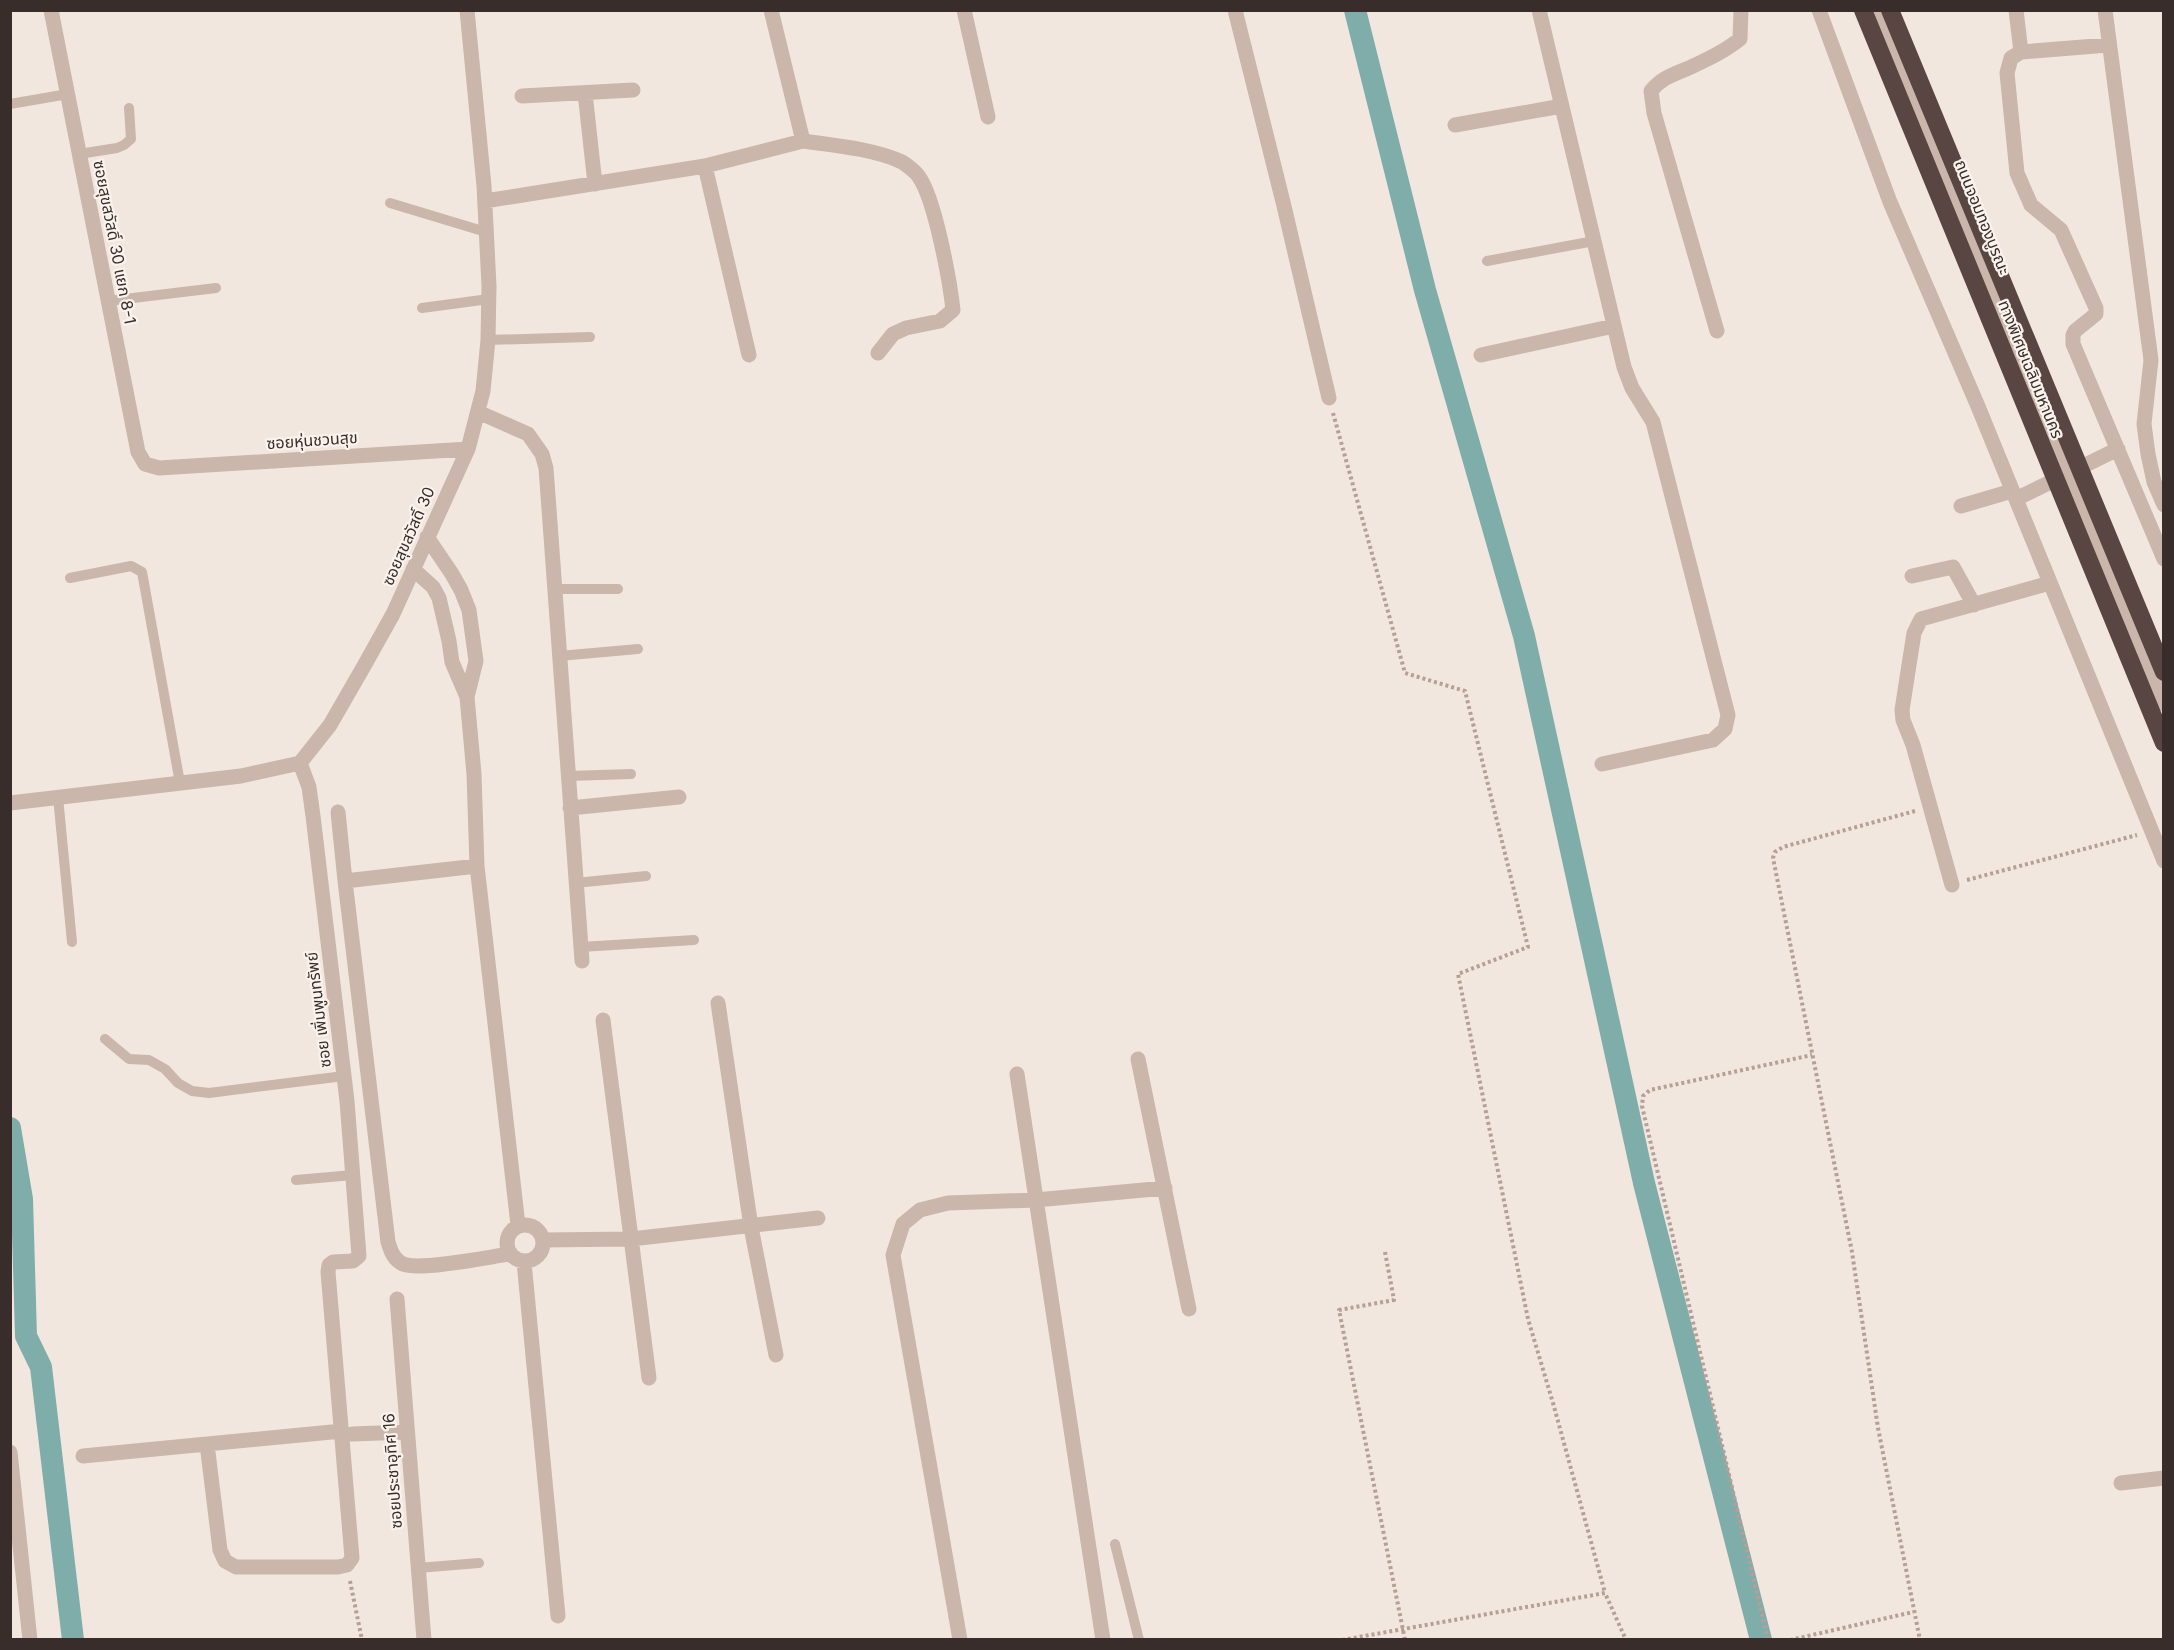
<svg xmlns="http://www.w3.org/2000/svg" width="2174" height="1650" viewBox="0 0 2174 1650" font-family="Inter,'Noto Sans Thai',sans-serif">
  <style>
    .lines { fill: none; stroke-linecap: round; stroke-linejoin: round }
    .canal { stroke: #7faeaa; stroke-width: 22 }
    .path { stroke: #b69f96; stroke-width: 4; stroke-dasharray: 3 3; stroke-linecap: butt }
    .service { stroke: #cab6ab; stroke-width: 10 }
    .minor { stroke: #cab6ab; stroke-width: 15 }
    .motorway-bridge { stroke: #594642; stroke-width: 18 }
    .labels { text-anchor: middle; stroke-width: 4.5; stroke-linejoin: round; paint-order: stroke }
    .street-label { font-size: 16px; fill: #382d2a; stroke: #faf2ec }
  </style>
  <rect width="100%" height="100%" fill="#f2e7df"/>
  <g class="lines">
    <path class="canal" d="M1355,10L1425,290L1524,636L1644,1183L1761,1640
      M10,1128L22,1199L26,1336L41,1367L73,1640"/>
    <path class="path" d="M1333,413L1405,673L1465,691L1528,947L1458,974L1528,1319L1553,1403L1605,1593
      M1915,811L1783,847L1775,852L1773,858L1852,1252L1878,1428L1920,1640
      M1967,880L2137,835
      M1385,1252L1394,1300L1339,1310L1405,1640
      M350,1581L362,1640
      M1342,1640L1605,1593L1626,1640
      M1768,1640L1642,1106L1643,1096L1650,1090L1812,1055
      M1790,1640L1913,1612"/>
    <path class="service" d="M10,104L68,94
      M79,154L117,148L124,145L131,139L129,108
      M390,203L486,232
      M1487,261L1594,241
      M108,301L216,288
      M422,308L489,299
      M488,340L590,337
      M70,578L131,566L142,572L180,783
      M554,589H618
      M559,656L638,649
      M568,776L631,774
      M58,797L72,942
      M575,883L646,876
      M581,947L694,940
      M105,1039L129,1059L149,1060L165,1069L178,1083L192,1091L209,1093L344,1076
      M296,1180L353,1175
      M1115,1544L1139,1640
      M418,1568L479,1563"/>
    <path class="minor" d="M51,10L138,452L145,464L159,468L468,449
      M964,10L988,117
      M1235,10L1284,206L1329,398
      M1539,10L1624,367L1632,388L1653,422L1728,715L1725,729L1713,740L1602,764
      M1819,10L1890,202L1977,404L2164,861
      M1879,10L2164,704
      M2016,10L2021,52L2108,45
      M2105,10L2151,360L2144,424L2148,454L2154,482L2164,505
      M2021,52L2011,58L2007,73L2017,173L2031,205L2061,230L2096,308V314L2075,331L2073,335V344L2164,559
      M585,93L595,184
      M522,96L633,90
      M1455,125L1562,106
      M803,141C832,145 875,149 902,162C907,165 916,172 919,177C935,199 950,282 953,310L940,321L906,328L893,334L878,353
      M705,166L749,355
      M485,201L705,166L803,141L771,10
      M1717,331L1654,113L1651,91C1662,77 1675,74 1691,67C1708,59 1725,51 1740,39L1741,10
      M1481,355L1614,326
      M478,412L528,434L542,454L546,468L582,961
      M2016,499L2118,449
      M1961,506L2012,491
      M413,569L433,587L439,598L449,641L452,662L467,697L476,661L469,610L461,590L452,574L427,537
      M1912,576L1953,567L1974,605
      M467,697L474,774L477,866L518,1225
      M10,803L241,776L300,763L330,725L364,666L393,614L468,449L483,391L488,340L489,286L484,186L467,10
      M570,808L679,797
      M338,812L345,881L388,1242C391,1251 393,1259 403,1264C420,1271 488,1257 510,1254
      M345,881L477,866
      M1952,885L1913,745L1903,720L1902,710L1914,633L1921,619L2050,583
      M718,1003L751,1227L776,1355
      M603,1020L649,1378
      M1138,1059L1189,1309
      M1017,1074L1103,1640
      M507 1243a18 18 0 1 1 36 0a18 18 0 1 1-36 0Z
      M544,1240L631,1239L818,1218
      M524,1262L558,1616
      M397,1299L424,1640
      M352,1434L407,1432
      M207,1444L220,1550L225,1561L236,1567H338L347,1565L352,1558L328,1272L329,1265L333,1262L353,1261L359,1256L347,1101L313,816L309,787L300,763
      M10,1452L30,1640
      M83,1456L342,1431
      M2121,1483L2164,1478
      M960,1640L893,1255L903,1224L920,1210L948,1203L1036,1200L1165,1188"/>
    <path class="motorway-bridge" d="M1863,10L2164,743
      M1890,10L2164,672"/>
  </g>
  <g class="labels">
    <g class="street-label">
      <text transform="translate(1983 217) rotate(68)" y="6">ถนนจอมทองบูรณะ</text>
      <text transform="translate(115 242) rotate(79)" y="6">ซอยสุขสวัสดิ์ 30 แยก 8-1</text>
      <text transform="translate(2031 369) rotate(68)" y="6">ทางพิเศษเฉลิมมหานคร</text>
      <text transform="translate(312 440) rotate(-4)" y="6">ซอยหุ่นชวนสุข</text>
      <text transform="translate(408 536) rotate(-66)" y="6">ซอยสุขสวัสดิ์ 30</text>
      <text transform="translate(318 1010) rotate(-97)" y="6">ซอย เพิ่มพูนทรัพย์</text>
      <text transform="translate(392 1471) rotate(-94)" y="6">ซอยประชาอุทิศ 16</text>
    </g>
  </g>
  <rect width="2174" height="1650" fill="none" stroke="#382d2a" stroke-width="24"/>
</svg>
